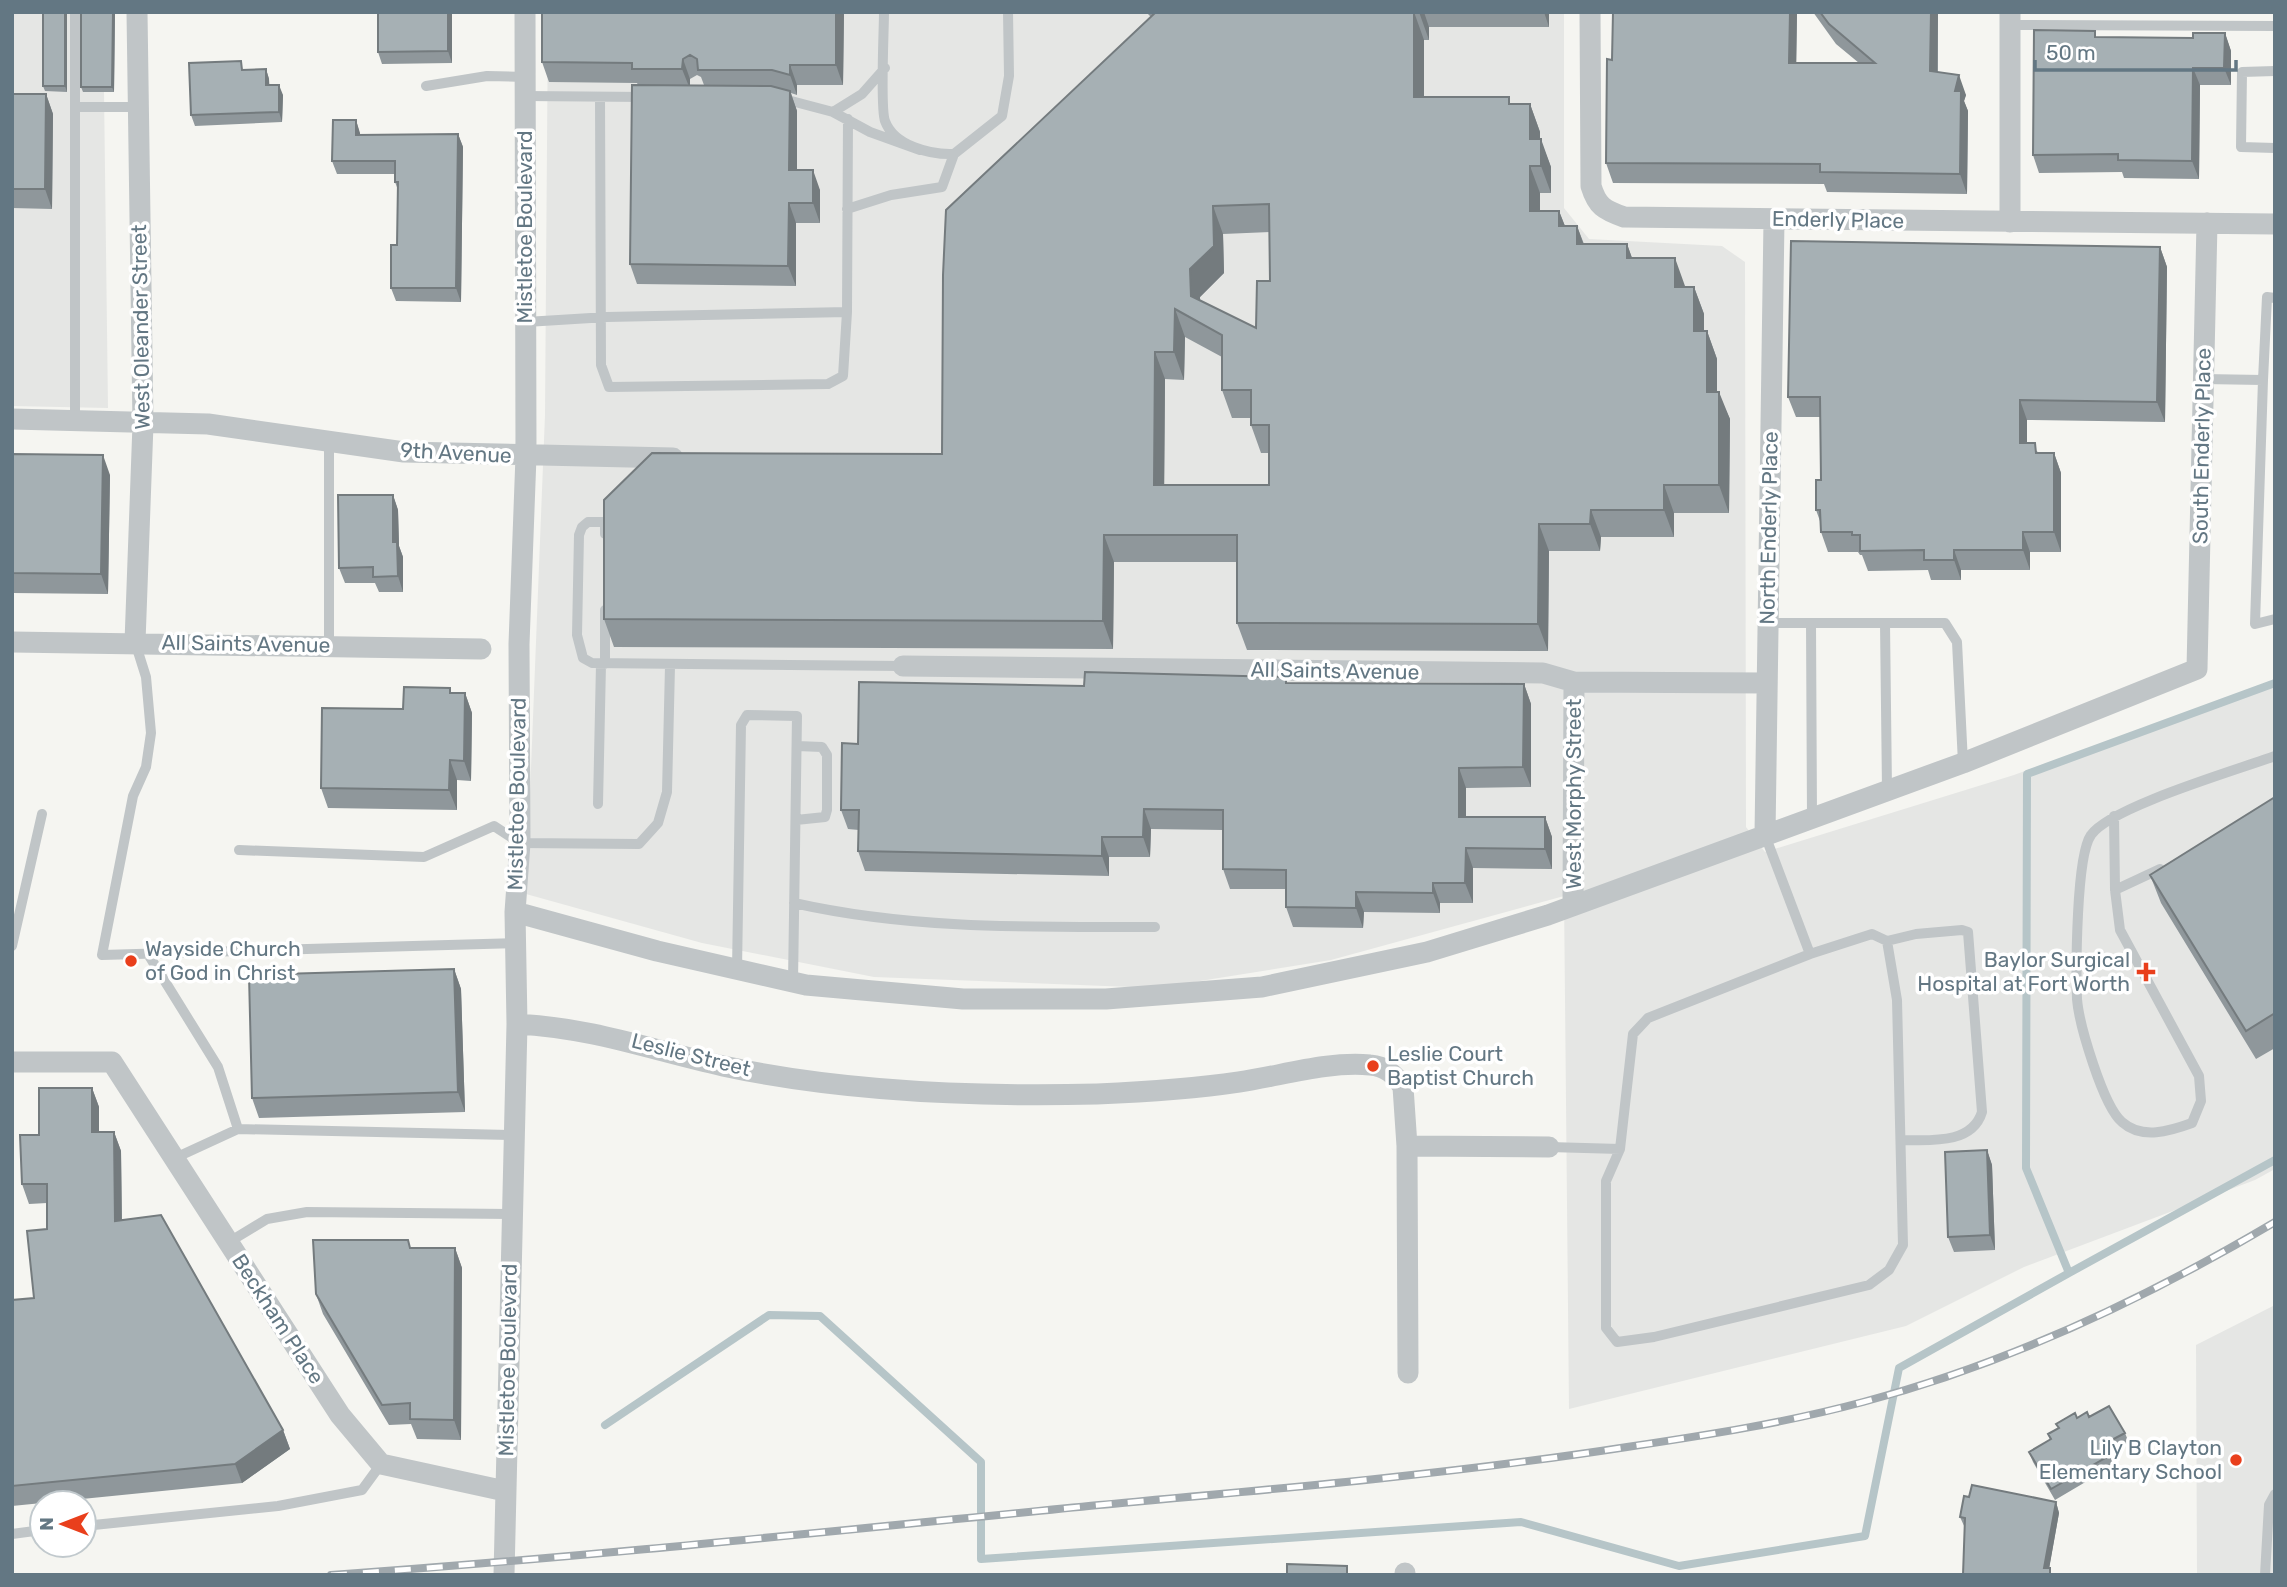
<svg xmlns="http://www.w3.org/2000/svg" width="2287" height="1587" viewBox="0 0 2287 1587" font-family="Rubik,sans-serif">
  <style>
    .built { fill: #e5e6e4 }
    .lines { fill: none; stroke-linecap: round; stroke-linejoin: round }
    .stream { stroke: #b6c5c8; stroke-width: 8 }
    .lane { stroke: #c0c5c7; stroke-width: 10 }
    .street { stroke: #c0c5c7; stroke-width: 21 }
    .rail-casing { stroke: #a0a8ad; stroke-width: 8 }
    .rail { stroke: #fff; stroke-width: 5; stroke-dasharray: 16; stroke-linecap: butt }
    .wall { fill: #8f979b; fill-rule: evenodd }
    .shaded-wall { fill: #747b7e }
    .building { fill: #a6b0b4; stroke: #747b7e; stroke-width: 2; fill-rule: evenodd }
    .poi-dot { fill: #e93f1c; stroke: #fff; stroke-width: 2.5 }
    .labels { text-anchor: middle; stroke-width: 7; stroke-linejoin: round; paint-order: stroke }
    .street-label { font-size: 21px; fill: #637783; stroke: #fff }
    .poi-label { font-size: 21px; fill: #637783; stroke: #fff; text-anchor: start }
  </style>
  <rect width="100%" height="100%" fill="#f5f5f1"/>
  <path class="built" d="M12,12H103L108,408L12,406Z
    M548,12H1564V208L1589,239L1722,246L1745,262L1746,827L1765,852L2014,775L2275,681V1169L2255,1180L2024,1267L1906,1326L1569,1409L1564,896L1331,960L1156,988L874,977L702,943L526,894L545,415Z
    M2275,1305V1575H2197L2196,1345Z"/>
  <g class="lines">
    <path class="stream" d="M2069,1273L2275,1160
      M605,1425L769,1315L820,1316L981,1462V1559L1521,1522L1679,1566L1865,1536L1899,1368L2069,1273L2026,1168L2027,774L2275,683"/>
    <path class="lane" d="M884,12C884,31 880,108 885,121C894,146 931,155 954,154
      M2010,25L2275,26
      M2275,71L2242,72L2241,147L2275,148
      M426,86L487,76L525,77
      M525,96L645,97
      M600,97L601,365L609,387L828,384L843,376L847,312
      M780,98L833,112L870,132L920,150
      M75,107H138
      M833,112L862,94L885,68
      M847,209L891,195L942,187L954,154L1002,116L1009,76L1008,12
      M526,322L607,317L847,312L848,119
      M2203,379L2263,380L2267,297L2275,298
      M2263,380L2255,624L2275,619
      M75,422V12
      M329,440V646
      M605,534V522H588L582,527L579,535L577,635L583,658L592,663L903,666
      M605,610V664
      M1767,623H1945L1957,642L1963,763
      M1811,623L1812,818
      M1885,623L1887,790
      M135,642L146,677L151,733L146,767L133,796L102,955L516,943
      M598,804L601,664
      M2114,816L2115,890L2120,930L2199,1076L2201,1101L2192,1123C2170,1131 2142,1140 2122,1122C2103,1106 2079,1024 2077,999C2076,970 2076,856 2091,835C2110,807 2237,770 2275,756
      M796,820L825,817L827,810V755L822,747L797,746
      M1765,835L1810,954L1648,1018L1633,1034L1620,1149L1606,1181V1328L1617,1342L1654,1337L1869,1285L1889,1270L1903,1245L1897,1000L1887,941L1872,934L1810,954
      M239,850L424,857L494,826L520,843L639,844L658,823L667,792L670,666
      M2115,890L2160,869
      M794,903C914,930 1033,927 1155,927
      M1887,941L1916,934L1962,930L1968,932L1982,1112C1972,1145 1929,1140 1901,1140
      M12,946L42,814
      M148,954L218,1067L238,1129
      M737,970L741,725L747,715L797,716L793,982
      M1549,1147L1620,1149
      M175,1158L238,1129L514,1135
      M229,1242L267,1219L307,1212L512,1214
      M84,1526L278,1506L362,1490L381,1464
      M12,1534L42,1530
      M2265,1575L2269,1505L2275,1494"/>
    <path class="street" d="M1590,12L1591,186C1597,206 1604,210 1624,217L2275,224
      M2010,222V12
      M12,419L208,424L404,452L673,458
      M12,642L481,649
      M135,642L143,424L137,12
      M903,666L1543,673L1574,682L1766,683
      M1765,835L1774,220
      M1573,905L1574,682
      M515,912L657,951L806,985L963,999H1106L1262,987L1427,952L1548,915L1963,763L2197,669L2207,223
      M517,1024C593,1028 651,1050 723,1066C844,1092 974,1097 1097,1094C1144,1092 1192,1089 1239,1082C1281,1076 1327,1061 1370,1065C1386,1066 1395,1075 1403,1087L1407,1146L1408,1373
      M12,1062H112L340,1415L381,1464L505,1491
      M1407,1146L1549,1147
      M504,1575L517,1024L515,912L520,843L519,644L526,456L525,12
      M1405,1575V1573"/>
    <g class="rail-casing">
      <path id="rail" d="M331,1575C588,1557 843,1530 1099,1505C1276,1489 1452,1474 1627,1447C1707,1435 1785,1423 1863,1402C2007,1364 2147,1298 2275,1222"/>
    </g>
    <use href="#rail" class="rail"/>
  </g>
  <path class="wall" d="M67,12V92L45,91L43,86Z
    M81,12H115L114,92H83L81,87Z
    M452,12V63L382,64L378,52Z
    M542,12H844L843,85H797V95L791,93L797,111V170L820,190V223H796V286L637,284L630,264L638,85L637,83L549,82L542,62ZM697,75L701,77L704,85H690V79Z
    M1146,12H1549V27H1429V40H1424V97L1511,104H1530L1540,132V139L1551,167V193H1540V211H1559L1565,226H1577L1584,244H1627L1632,258L1685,287H1694L1704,314V331H1707L1717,359V392L1730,419L1729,513H1674V537H1601L1600,551H1549L1548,651L1247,650L1237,623V562H1114L1113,649L614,647L604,619L942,454L1151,17ZM1270,232V281L1256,328L1200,301V297L1224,273L1223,234ZM1185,337L1222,357V390L1232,418H1251V425L1261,453H1269V485H1164L1165,379L1184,380Z
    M1613,12H1797L1796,63H1859L1836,44L1813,12H1938V72L1966,95L1964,101L1968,111L1967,194L1827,192L1824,184L1613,183L1606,163L1612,60Z
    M2225,33L2231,51V85H2200L2199,179L2124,178L2122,172L2039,173L2033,155L2097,37L2193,38Z
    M266,69L269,79V85L283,95L282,122L195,126L191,115L245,70Z
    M12,94H46L53,114L52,209L12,208Z
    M356,120L360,135L458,134L463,147L461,302L396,301L391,288L397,245L398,190L395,182V174H337L332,161Z
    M2160,247L2167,267L2165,422L2027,420V443L2039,453H2054L2061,473V552H2030V570H1961V580H1931L1928,570L1868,571L1862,555H1860L1858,552H1828L1821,532L1820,521L1816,510L1821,480L1820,417H1796L1788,397Z
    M12,454L110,475L108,594L12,593Z
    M393,495L398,510L399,546L403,557V592H379L375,583H345L339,568Z
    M1288,683L1524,684L1531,704V787L1466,788V817H1545L1552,837V869L1473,868V903H1440V913L1364,912L1363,928L1293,927L1286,907V889H1230L1223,869V830L1151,829L1150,857H1109V876L865,871L858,851L859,830L848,829L841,810L858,744L1084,686Z
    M452,693H465L472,713L471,781L457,780V810L328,808L321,788L403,709Z
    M2275,797V1048L2256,1059L2161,903L2150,875Z
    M454,969L461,989L465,1112L259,1118L252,1098Z
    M92,1088L99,1107V1132H114L121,1151L122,1220L283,1430L290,1449L242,1483L12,1506V1300L34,1298L47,1229V1203L29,1204L22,1184L39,1135Z
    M1987,1150L1992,1165L1995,1250L1954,1252L1948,1237Z
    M410,1248H455L462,1268L461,1440L417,1439L411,1424L389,1425L323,1314L316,1294Z
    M2089,1417L2125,1433L2129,1443L2111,1452L2116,1464L2055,1500L2033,1462L2029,1452L2050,1440L2048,1434L2058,1429L2056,1424L2077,1418Z
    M1969,1497L2056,1502L2059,1513L2049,1568L1963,1575L1965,1528L1960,1517Z"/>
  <path class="shaded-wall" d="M65,12H67V92L65,86Z
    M113,12H115L114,92L112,87Z
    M448,12H452V63L448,51Z
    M836,12H844L843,85L836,65Z
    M1414,12L1424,40V125L1414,97Z
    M1419,12H1424L1429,27V40Z
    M1544,12H1549V27Z
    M1790,12H1797L1796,83L1789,63Z
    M1931,12H1938L1937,90L1930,71Z
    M2225,33L2231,51V85L2224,68Z
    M683,59L690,79V89L682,69Z
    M790,65L797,85V95L790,75Z
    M2193,68L2200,85L2199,179L2192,161Z
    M266,69L269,79L270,96L266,85Z
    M1959,75L1966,95L1964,101L1968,111L1967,194L1960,174L1955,91Z
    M279,85L283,95L282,122L279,112Z
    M790,91L797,111V190L789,170Z
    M46,94L53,114L52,209L45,189Z
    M1530,104L1540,132V167L1530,139Z
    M356,120L360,133V148L356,135Z
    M458,134L463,147L461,302L456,288Z
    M1541,139L1551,167V193L1541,166Z
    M1530,166L1540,193V239L1530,211Z
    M813,170L820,190V223L813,203Z
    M789,203L796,223V286L788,266Z
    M1213,206L1223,234L1224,273L1200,297L1201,324L1191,296L1190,269Z
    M1559,211L1570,239L1559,226Z
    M1577,226L1587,254L1577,244Z
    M1627,244L1637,272L1627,258Z
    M2160,247L2167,267L2165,422L2157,402Z
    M1675,258L1685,286V314L1675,287Z
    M1694,287L1704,314V359L1694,331Z
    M1175,309L1185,337L1184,380L1174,352Z
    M1707,331L1717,359V419L1707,392Z
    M1155,352L1165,379L1164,513L1154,485Z
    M1719,392L1730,419L1729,513L1719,485Z
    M2020,400L2027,420V463L2020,443Z
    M2054,453L2061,473V552L2054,532Z
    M103,455L110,475L108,594L101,574Z
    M1664,485L1674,513V537L1664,510Z
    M393,495L398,510L399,546L403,557V592L398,576L393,542Z
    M1591,510L1601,537L1600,551L1590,524Z
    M1539,524L1549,551L1548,651L1538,624Z
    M2023,532L2030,552V570L2023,550Z
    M1104,535L1114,562L1113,649L1103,621Z
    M1954,550L1961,570V580L1954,560Z
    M1524,684L1531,704V787L1523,767Z
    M465,693L472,713L471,781L464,761Z
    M450,760L457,780V810L449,790Z
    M1459,768L1466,788V837L1459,817Z
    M1144,809L1151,829L1150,857L1143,837Z
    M1545,817L1552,837V869L1545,849Z
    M1102,837L1109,857V876L1102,856Z
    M1466,848L1473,868V903L1465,883Z
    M1433,883L1440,903V913L1433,893Z
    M1356,892L1364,912L1363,928L1356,908Z
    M454,969L461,989L465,1112L458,1092Z
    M92,1088L99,1107V1151L92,1132Z
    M114,1132L121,1151L122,1240L115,1221Z
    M1987,1150L1992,1165L1995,1250L1990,1235Z
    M455,1248L462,1268L461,1440L454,1420Z
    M283,1430L290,1449L242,1483L235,1464Z
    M2056,1502L2059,1513L2048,1575L2044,1568Z"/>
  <path class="building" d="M43,12H65V86H43Z
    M81,12H113L112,87H81Z
    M378,12H448V51L378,52Z
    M542,12H836V65H790V75L772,70H698L697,59L690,55L683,59L682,69H632V63L542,62Z
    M1156,12H1414V97H1509V104H1530V139H1541V166H1530V211H1559V226H1577V244H1627V258H1675V287H1694V331H1707V392H1719V485H1664V510H1591L1590,524H1539L1538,624L1237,623V535H1104L1103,621L604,619V500L652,453L942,454L943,275L946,210ZM1269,204L1270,281H1257L1256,328L1191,296L1190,269L1214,246L1213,206ZM1175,309L1222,335V390H1251V425H1269V485H1154L1155,352H1174Z
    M1613,12H1790L1789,63H1875L1829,24L1820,12H1931L1930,71L1959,75L1955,91H1961L1960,174L1820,172V164L1606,163L1607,59L1612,60Z
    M2034,30L2095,31V37L2193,38V33H2225L2224,68H2193L2192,161L2118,160V154L2033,155Z
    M241,61L242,70L266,69V85H279V112L191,115L189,63Z
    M632,85L771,86L790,91L789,170H813V203H789L788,266L630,264Z
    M12,94H46L45,189H12Z
    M333,120H356V135L458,134L456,288H391V245H397L398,182H395V161H332Z
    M1791,241L2160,247L2157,402L2020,400V443H2035L2036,453H2054V532H2023V550H1954V560H1924V550L1860,551V535H1852V532H1821L1820,510H1816V480H1821L1820,397H1788Z
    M12,454L103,455L101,574L12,573Z
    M338,495H393V542H397L398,576L373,577V567L339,568Z
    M1085,672L1286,677V683L1524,684L1523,767L1459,768V817H1545V849L1466,848L1465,883H1433V893L1356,892V908L1286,907V870L1223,869V810L1144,809L1143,837H1102V856L858,851L859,810H841L842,743L858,744L859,682L1084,686Z
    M404,687L450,688V693H465L464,761L450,760L449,790L321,788L322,708L403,709Z
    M2275,797V1013L2246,1031L2150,875Z
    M454,969L458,1092L252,1098L249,975Z
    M39,1088H92V1132H114L115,1221L161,1215L283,1430L235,1464L12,1486V1300L34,1298L27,1231L47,1229V1184H22L20,1135H39Z
    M1987,1150L1990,1235L1948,1237L1945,1152Z
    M313,1240H408L410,1248H455L454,1420L410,1419V1403L382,1405L316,1294Z
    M2109,1406L2125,1433L2106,1443L2112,1454L2051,1489L2029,1452L2051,1439L2048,1434L2059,1428L2056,1424L2075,1413L2077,1418L2087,1412L2089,1417Z
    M1972,1485L2056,1502L2044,1568H2050V1575H1959H1963L1965,1518L1960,1517L1964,1496L1969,1497Z
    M1287,1564L1347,1566V1575H1287Z"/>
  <g class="poi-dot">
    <circle cx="131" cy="961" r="7"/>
    <path d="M2142.5 961.5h7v7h7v7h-7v7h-7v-7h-7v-7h7z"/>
    <circle cx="1373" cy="1066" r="7"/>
    <circle cx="2236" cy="1460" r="7"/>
  </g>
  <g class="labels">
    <g class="street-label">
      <text transform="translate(1838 220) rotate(1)" y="7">Enderly Place</text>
      <text transform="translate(525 227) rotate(-90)" y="7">Mistletoe Boulevard</text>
      <text transform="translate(141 327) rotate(-91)" y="7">West Oleander Street</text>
      <text transform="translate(2202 446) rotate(-89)" y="7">South Enderly Place</text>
      <text transform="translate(456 453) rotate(3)" y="7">9th Avenue</text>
      <text transform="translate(1769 528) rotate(-89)" y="7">North Enderly Place</text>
      <text transform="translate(246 644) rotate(1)" y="7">All Saints Avenue</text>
      <text transform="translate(1335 671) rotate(1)" y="7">All Saints Avenue</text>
      <text transform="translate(517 794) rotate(-89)" y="7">Mistletoe Boulevard</text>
      <text transform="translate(1574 794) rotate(-90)" y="7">West Morphy Street</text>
      <text transform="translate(691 1055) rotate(14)" y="7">Leslie Street</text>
      <text transform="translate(278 1319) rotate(57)" y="7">Beckham Place</text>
      <text transform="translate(508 1360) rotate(-89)" y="7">Mistletoe Boulevard</text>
    </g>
    <g class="poi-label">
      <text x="145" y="956">Wayside Church<tspan x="145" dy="24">of God in Christ</tspan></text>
      <text x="2130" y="967" text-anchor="end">Baylor Surgical<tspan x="2130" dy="24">Hospital at Fort Worth</tspan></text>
      <text x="1387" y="1061">Leslie Court<tspan x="1387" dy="24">Baptist Church</tspan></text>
      <text x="2222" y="1455" text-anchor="end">Lily B Clayton<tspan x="2222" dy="24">Elementary School</tspan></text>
    </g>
  </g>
  <rect width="2287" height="1587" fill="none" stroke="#637783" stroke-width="28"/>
  <g transform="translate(63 1524) rotate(270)"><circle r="33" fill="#ffffff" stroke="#c1c9cd" stroke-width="2"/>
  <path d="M0-5L12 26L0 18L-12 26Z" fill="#e93f1c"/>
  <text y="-10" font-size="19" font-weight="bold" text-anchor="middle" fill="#637783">N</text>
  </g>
  <path d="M2035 60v10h201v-10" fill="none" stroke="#637783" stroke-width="3.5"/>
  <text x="2046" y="60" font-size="21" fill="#637783" stroke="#ffffff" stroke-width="5" paint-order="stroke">50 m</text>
</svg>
